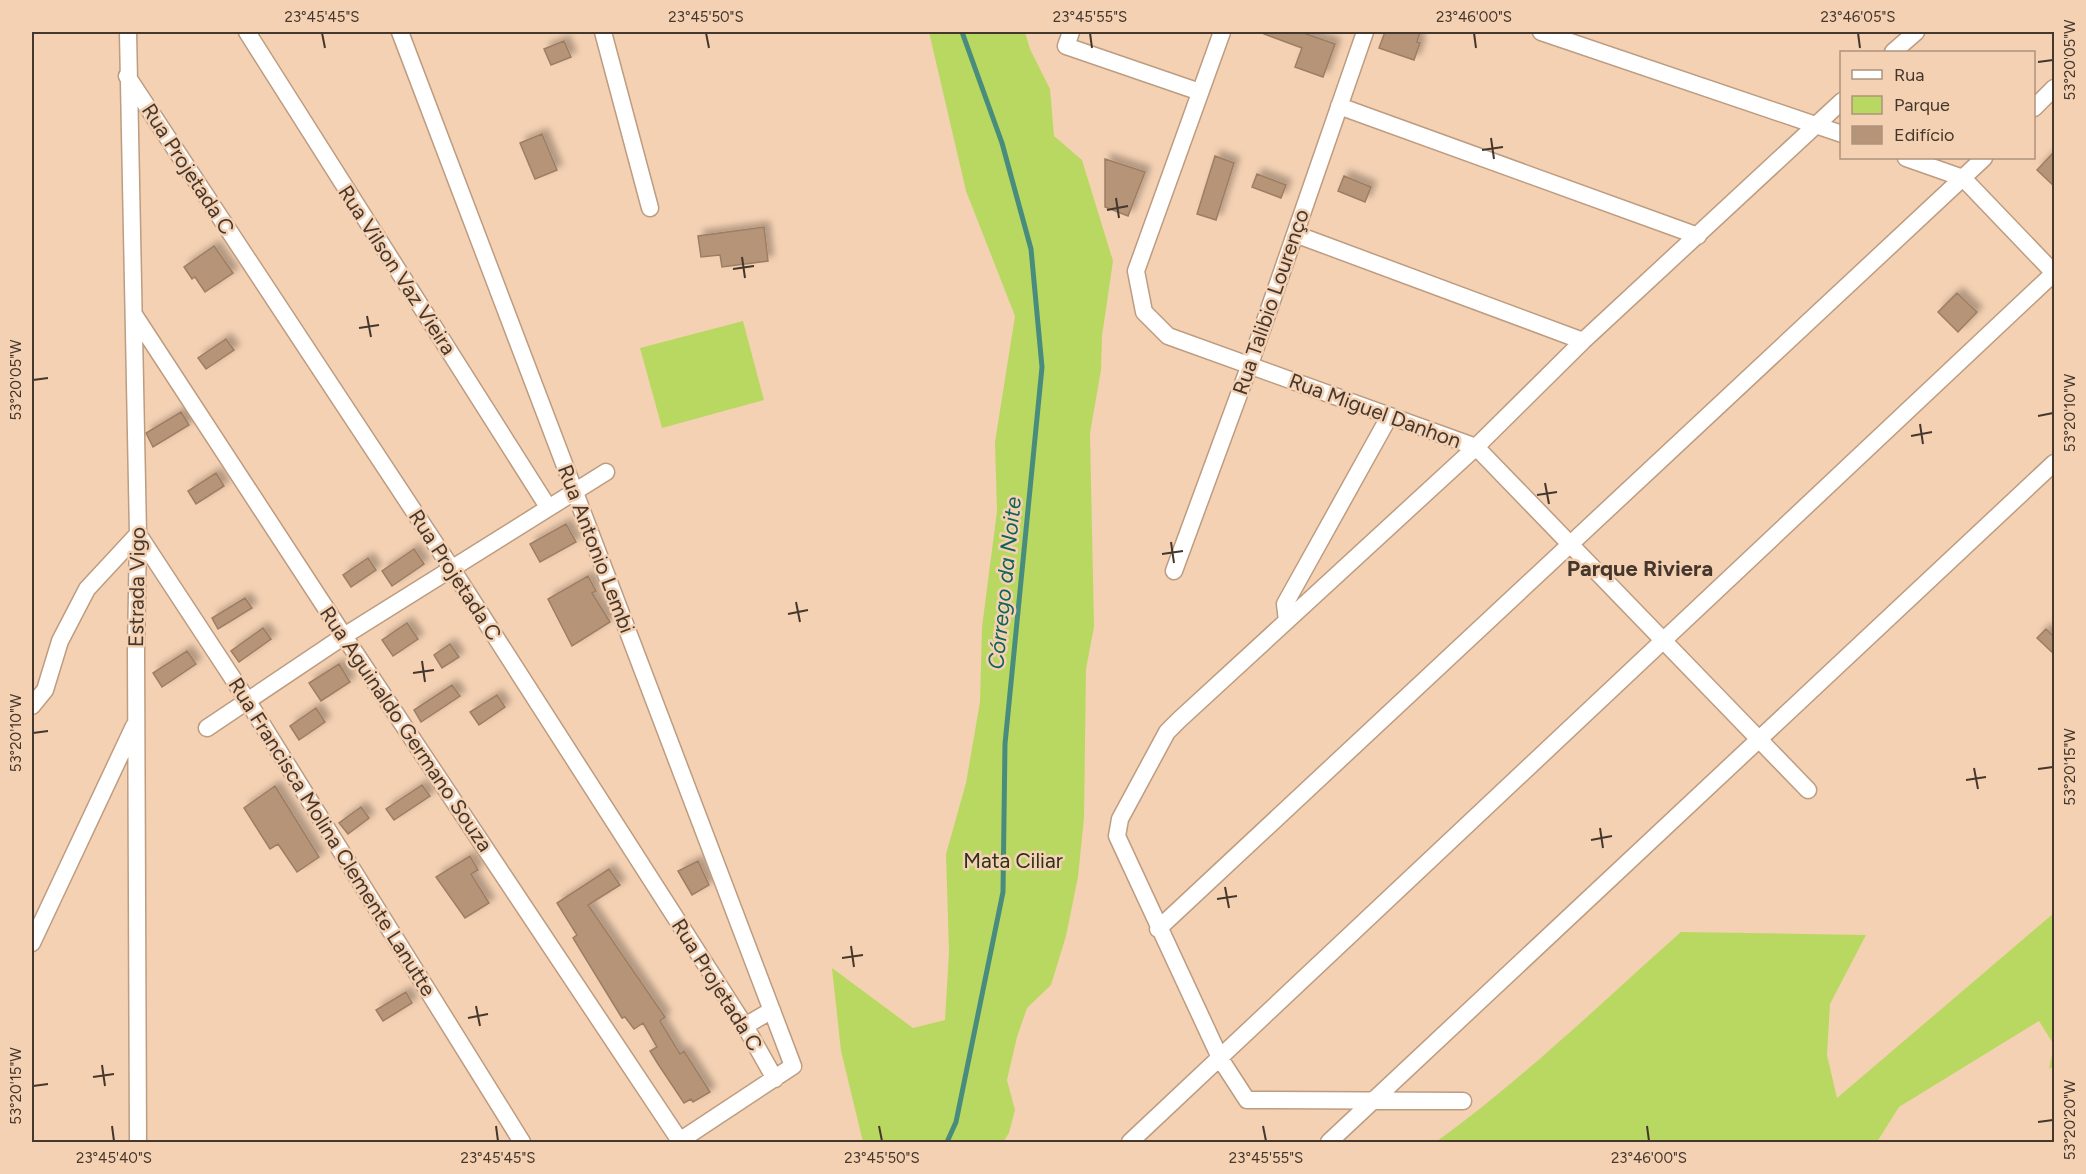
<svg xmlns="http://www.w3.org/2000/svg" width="2086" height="1174" viewBox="0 0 2086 1174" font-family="Figtree,sans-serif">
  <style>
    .green { fill: #b9d862 }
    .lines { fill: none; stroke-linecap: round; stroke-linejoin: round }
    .stream { stroke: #488c7e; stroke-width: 5 }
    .building { fill: #b59478; stroke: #9e7e63; stroke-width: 1.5; filter: url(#shadow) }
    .minor-casing { stroke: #bd9c80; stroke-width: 19 }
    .minor { stroke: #fff; stroke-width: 16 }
    .ticks { fill: none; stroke: #45372c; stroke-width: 2 }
    .labels { text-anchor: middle; stroke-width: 5; stroke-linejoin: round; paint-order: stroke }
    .street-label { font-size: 21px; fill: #45372c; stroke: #f4d1b3 }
    .park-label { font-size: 21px; fill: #2b311b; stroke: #f4d1b3 }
    .neighbourhood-label { font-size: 22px; font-weight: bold; fill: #45372c; stroke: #f4d1b3 }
    .water-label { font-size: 22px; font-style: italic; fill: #0f6459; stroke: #f4d1b3 }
    .neatline { fill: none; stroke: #45372c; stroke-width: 2 }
    .ticks-label { font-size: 15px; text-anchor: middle; fill: #45372c }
  </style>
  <defs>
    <filter id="shadow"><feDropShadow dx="5.5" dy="-5.5" stdDeviation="3" flood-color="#0004"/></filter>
  </defs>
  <rect width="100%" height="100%" fill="#f4d1b3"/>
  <path class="green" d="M929,32H1025L1030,49L1050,89L1054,136L1082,160L1113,261L1102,336L1101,370L1090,433L1094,627L1086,669L1084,818L1078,877L1066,936L1051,985L1027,1008L1017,1037L1007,1080L1015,1110L1009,1133L1003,1142H863L841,1051L832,968L913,1028L945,1020L949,952L946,854L966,783L980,702L982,627L997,511L995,442L1015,316L966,191Z
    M743,321L764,400L662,428L640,348Z
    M2054,913V1066L2049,1069L2054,1045L2039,1021L1899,1107L1877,1142H1436C1523,1079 1601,1003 1681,932L1866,935L1830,1004L1827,1055L1837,1098Z"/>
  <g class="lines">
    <path class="stream" d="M947,1142L956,1122L1003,892L1005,744L1042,367L1031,249L1002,143L962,32"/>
  </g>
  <path class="building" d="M1264,32H1301L1335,44L1323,77L1295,67L1302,48L1264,34Z
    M1385,32H1420L1417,42L1420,43L1414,60L1379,48Z
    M564,41L571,57L551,65L544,49Z
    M542,134L557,170L535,179L520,143Z
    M2055,151V187L2037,170Z
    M1215,156L1234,163L1216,220L1197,214Z
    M1105,159L1145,172L1128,216L1105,207Z
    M1257,174L1286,185L1281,198L1252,187Z
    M1344,176L1371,187L1365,202L1338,191Z
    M764,227L768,261L722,267L720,255L701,257L698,236Z
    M214,246L233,273L205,292L195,277L192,279L184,267Z
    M1957,293L1977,312L1958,332L1938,312Z
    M226,339L234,350L206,369L198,358Z
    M181,412L189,425L153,447L146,433Z
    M216,473L224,486L196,504L188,491Z
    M566,524L576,542L540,562L530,544Z
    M414,549L424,564L392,586L382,571Z
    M368,558L376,570L351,587L343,575Z
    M588,576L596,591L592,593L610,622L572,646L548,599Z
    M245,598L252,608L218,629L212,618Z
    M407,623L418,639L393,656L382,640Z
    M263,628L271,639L239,662L231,651Z
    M2046,629L2055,638V655L2037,638Z
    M450,644L459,657L442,668L434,655Z
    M187,651L196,664L162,687L153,673Z
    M339,664L350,682L321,701L309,683Z
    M452,685L460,696L421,722L414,710Z
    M497,695L505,707L479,725L470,712Z
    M316,708L325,722L299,740L290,726Z
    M422,785L430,796L394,820L386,809Z
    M275,786L319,857L297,872L278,844L270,849L244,808Z
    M361,807L369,818L348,834L339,823Z
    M470,856L478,870L471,874L489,903L465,918L436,877Z
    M698,861L709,885L692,895L678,871Z
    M609,869L620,885L588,905L665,1017L660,1021L680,1054L684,1051L710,1092L693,1102L691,1099L684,1103L658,1064L650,1051L657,1047L643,1023L634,1029L625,1017L622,1018L573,938L577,935L557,903Z
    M406,992L412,1003L383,1021L376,1010Z"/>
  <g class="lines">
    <g class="minor-casing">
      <path id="minor" d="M128,32L138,534L136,651L138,1142
        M247,32L548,507
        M400,32L793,1066L678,1142
        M603,32L650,208
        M1071,32L1066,46L1200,92
        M1222,32L1136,271L1144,312L1168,336L1476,447L1808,790
        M1541,32L1842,134
        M1893,52L1916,32
        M127,76L452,569L745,1026L775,1079
        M1339,106L1698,236
        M2034,108L2054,88
        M1906,158L1963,178L2054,273
        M1295,234L1583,341
        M135,316L344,636L680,1141
        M1174,571L1249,367L1365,32
        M1287,621L1285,604L1389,417
        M32,706L45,690L60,641L87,589L138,534L247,700L522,1142
        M207,728L344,636L606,472
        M1158,929L1984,158
        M32,943L134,726
        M745,1026L772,1010
        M1463,1101L1247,1100L1221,1060L1117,836L1120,819L1167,732L1179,720L1476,447L1583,341L1842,101
        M1130,1142L2054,273
        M1329,1142L2054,463"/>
    </g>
    <use href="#minor" class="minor"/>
  </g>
  <path class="ticks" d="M322,33L325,48M706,33L709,48M1090,33L1092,48M1474,33L1476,48M1858,33L1860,48M2038,62L2053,60M1491,138L1494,159M1482,150L1503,147M1116,198L1119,218M1107,210L1128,206M742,257L745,278M733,269L754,266M367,316L371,337M359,328L379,325M33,380L48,378M2038,416L2053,413M1920,424L1923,444M1911,436L1932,432M1545,483L1549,504M1537,495L1557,492M1171,542L1174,563M1162,554L1183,551M796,602L800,622M788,614L808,610M422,661L425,682M413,673L434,670M33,733L48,731M1974,768L1978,789M2038,769L2053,767M1966,780L1986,777M1600,828L1603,848M1591,840L1612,836M1225,887L1229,908M1217,899L1237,896M851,946L854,967M842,958L863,955M476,1006L480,1026M468,1018L488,1014M102,1065L105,1086M93,1077L114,1074M33,1086L48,1084M2038,1122L2053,1120M112,1126L114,1141M496,1126L498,1141M879,1126L882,1141M1263,1126L1266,1141M1647,1126L1649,1141"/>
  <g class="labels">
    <g class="street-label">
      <text transform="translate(188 169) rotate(57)" y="7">Rua Projetada C</text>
      <text transform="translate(397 270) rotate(57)" y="7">Rua Vilson Vaz Vieira</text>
      <text transform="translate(1271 302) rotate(-71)" y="7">Rua Talibio Lourenço</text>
      <text transform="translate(1375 411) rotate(20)" y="7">Rua Miguel Danhon</text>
      <text transform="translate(596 549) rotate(69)" y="7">Rua Antonio Lembi</text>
      <text transform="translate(455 575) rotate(57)" y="7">Rua Projetada C</text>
      <text transform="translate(137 587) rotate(-89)" y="7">Estrada Vigo</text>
      <text transform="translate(406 729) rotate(56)" y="7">Rua Aguinaldo Germano Souza</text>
      <text transform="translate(332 837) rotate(58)" y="7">Rua Francisca Molina Clemente Lanutte</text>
      <text transform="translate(717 985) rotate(58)" y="7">Rua Projetada C</text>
    </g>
    <g class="park-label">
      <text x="1013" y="868">Mata Ciliar</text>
    </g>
    <g class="neighbourhood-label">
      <text x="1640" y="576">Parque Riviera</text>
    </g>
    <g class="water-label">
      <text transform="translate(1004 583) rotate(-84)" y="8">Córrego da Noite</text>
    </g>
  </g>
  <rect width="2086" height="1174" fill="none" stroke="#f4d1b3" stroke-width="66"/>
  <rect x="1840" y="51" width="195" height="108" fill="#f4d1b3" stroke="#ae937d" stroke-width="1.5"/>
  <rect x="1852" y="70" width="30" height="9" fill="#ffffff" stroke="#ae937d" stroke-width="1.5"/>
  <text x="1894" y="81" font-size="18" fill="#45372c">Rua</text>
  <rect x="1852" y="96" width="30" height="18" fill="#b9d862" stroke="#ae937d" stroke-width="1.5"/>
  <text x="1894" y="111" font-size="18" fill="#45372c">Parque</text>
  <rect x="1852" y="126" width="30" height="18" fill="#b59478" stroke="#ae937d" stroke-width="1.5"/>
  <text x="1894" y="141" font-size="18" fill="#45372c">Edifício</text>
  <rect x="33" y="33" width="2020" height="1108" class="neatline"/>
  <g class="ticks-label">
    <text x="322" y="22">23°45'45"S</text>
    <text x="706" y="22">23°45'50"S</text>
    <text x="1090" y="22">23°45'55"S</text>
    <text x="1474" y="22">23°46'00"S</text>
    <text x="1858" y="22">23°46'05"S</text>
    <text transform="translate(2070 60) rotate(-90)" y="5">53°20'05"W</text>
    <text transform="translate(16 380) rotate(-90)" y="5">53°20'05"W</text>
    <text transform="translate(2070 413) rotate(-90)" y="5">53°20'10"W</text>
    <text transform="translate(16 733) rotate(-90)" y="5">53°20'10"W</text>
    <text transform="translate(2070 767) rotate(-90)" y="5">53°20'15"W</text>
    <text transform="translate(16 1086) rotate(-90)" y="5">53°20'15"W</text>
    <text transform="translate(2070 1120) rotate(-90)" y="5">53°20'20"W</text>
    <text x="114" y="1163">23°45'40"S</text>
    <text x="498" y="1163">23°45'45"S</text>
    <text x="882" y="1163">23°45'50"S</text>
    <text x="1266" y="1163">23°45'55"S</text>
    <text x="1649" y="1163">23°46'00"S</text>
  </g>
</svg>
